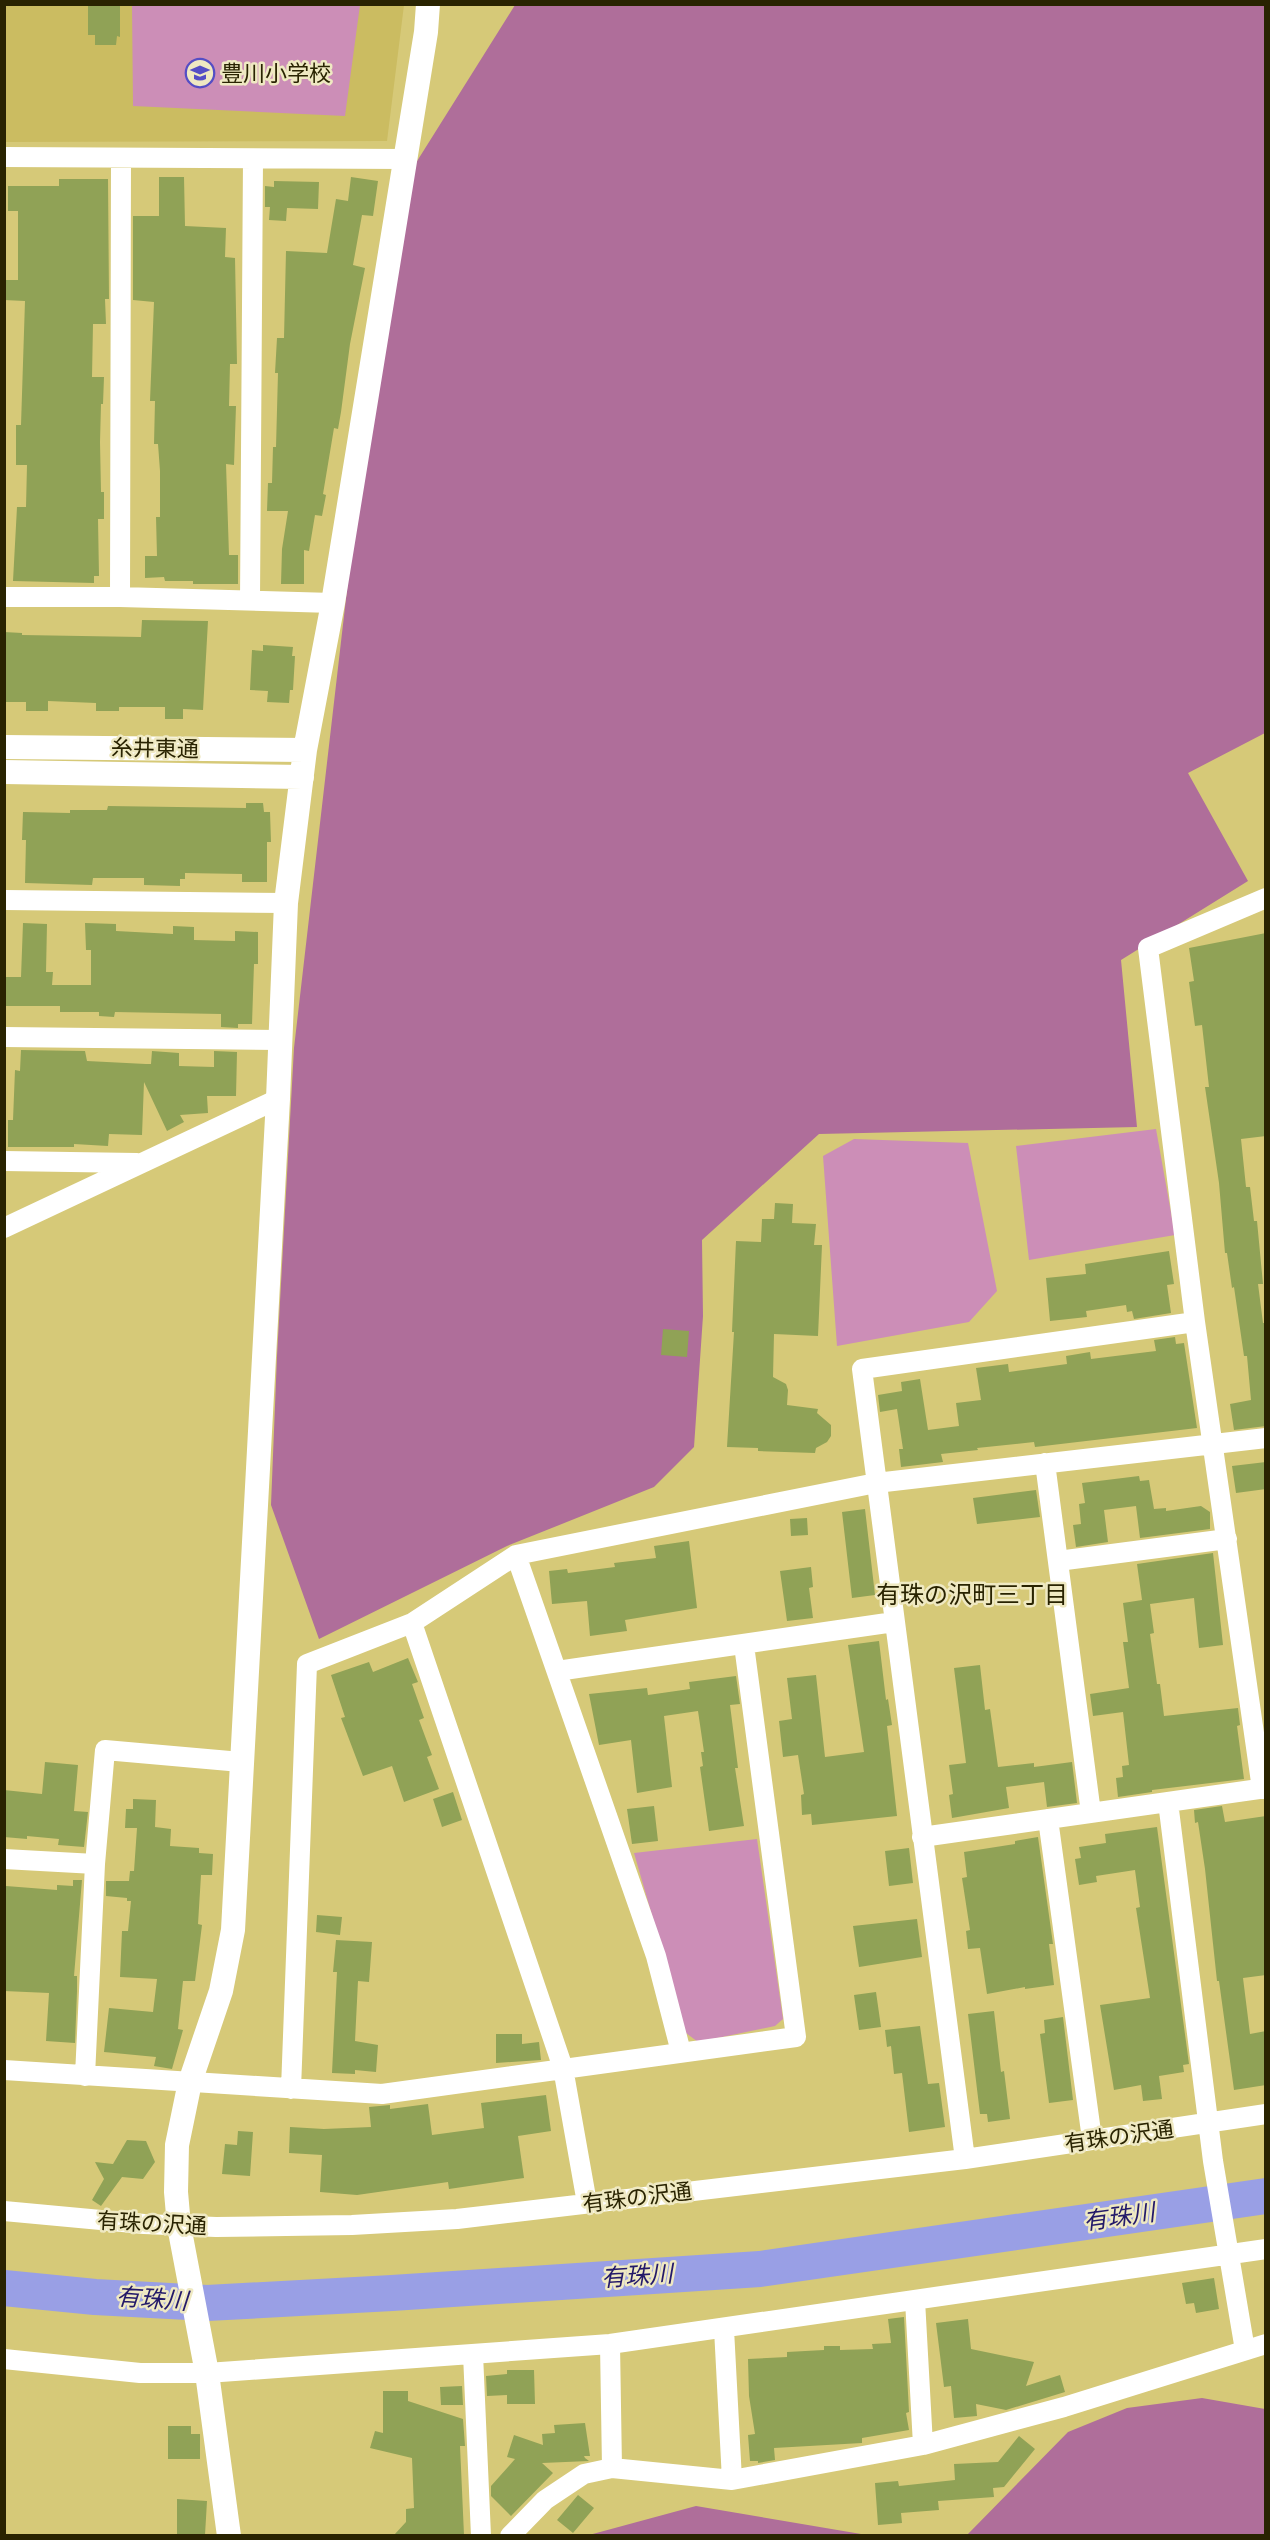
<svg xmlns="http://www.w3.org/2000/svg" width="1270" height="2540" viewBox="0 0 1270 2540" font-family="Karla,'Noto Sans JP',sans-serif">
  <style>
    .built { fill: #cbbc61 }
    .green { fill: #cc8eb7 }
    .forest { fill: #af6e9a }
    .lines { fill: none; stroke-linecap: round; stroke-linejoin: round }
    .river { stroke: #999fe5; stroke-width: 36 }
    .building { fill: #90a256 }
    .minor { stroke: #fff; stroke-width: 20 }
    .tertiary { stroke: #fff; stroke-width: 24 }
    .labels { text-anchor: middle; stroke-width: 5; stroke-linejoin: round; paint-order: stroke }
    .poi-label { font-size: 22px; fill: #292301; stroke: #efe9c2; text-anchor: start }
    .street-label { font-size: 22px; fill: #292301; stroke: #efe9c2 }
    .neighbourhood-label { font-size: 24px; fill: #292301; stroke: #efe9c2 }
    .water-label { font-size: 24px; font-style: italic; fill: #231969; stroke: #efe9c2 }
  </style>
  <rect width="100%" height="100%" fill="#d6c978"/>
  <path class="built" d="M4,5H404L387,141L5,142Z"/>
  <path class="green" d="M132,5H360L345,116L133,106Z
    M1156,1129L1175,1235L1029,1260L1016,1146Z
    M854,1139L968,1143L997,1291L969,1322L837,1346L823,1156Z
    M757,1839L783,2019L775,2026L698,2042L686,2033L634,1853Z"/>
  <path class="forest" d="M515,5H1265V733L1188,773L1248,881L1121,960L1137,1127L819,1134L702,1240L703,1316L694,1447L654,1487L507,1546L319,1639L271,1505L277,1356L294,1048L392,201Z
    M1202,2398L1265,2409V2535H967L1068,2432L1127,2408Z
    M696,2506L867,2535H589Z"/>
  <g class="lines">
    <path class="river" d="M4,2288L95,2297L207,2303L392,2293L760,2269L1266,2196"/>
  </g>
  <path class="building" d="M88,4H120V37L117,36L116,45H95V35H88Z
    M159,177H184L185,226L226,228L225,257L235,258L237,364H230L229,406H236L234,465L226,464L229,555H238V584H193V581H165L164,577L145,578V556H157L156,517H160V471L158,444H154L155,401H150L154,302L133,300V216H159Z
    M351,177L378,181L373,216L362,215L353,265L365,268L350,344L341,412L338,429L334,428L323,494L326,495L322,516L315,515L309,551L304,550V584H281L282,549L288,511H267L268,483H272L273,447H276L278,373H275L277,338H284L286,251L327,253L336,199L348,201Z
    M59,179H108L109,299H105L106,324H93L92,377H104L103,404H101L100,442L101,492H104V519H98L99,576H94V583L13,581L17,507H26L27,465H16V425H21L25,301L4,300V280H18V211H8V186H59Z
    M274,181L319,182L318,209L287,208L286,221L269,220L270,207H265V186L274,187Z
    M142,620L208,621L203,710L183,709V719H165V707H119V711H96V703L48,701V711H26V702H4V632L22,633V635L141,637Z
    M263,645L293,647L292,656H295L293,690H290L289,703L267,702L268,691L250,690L252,650L263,651Z
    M246,803H263L264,812H270L271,842H267V882H242V874L185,873V879H180V886L144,885V878H93L92,885L25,883L26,840H22L23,812L70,813V810H107L108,806L246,808Z
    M23,923L47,924L46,972H53L52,985H91V950H86L85,923L116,924V931L173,934V926L194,927V940L235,941V931L258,932V964H254L252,1024H238V1028L221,1027V1014L115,1012L114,1017L99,1016V1012H60V1006H4V977H21Z
    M1266,933V1136L1241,1139L1246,1187H1250L1254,1221H1257L1263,1284H1258L1263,1323H1266V1426L1234,1430L1230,1404L1251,1400L1247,1356H1244L1234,1287L1232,1288L1227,1253H1225L1219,1183L1205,1087H1209L1202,1025L1195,1026L1189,982L1194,981L1189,948Z
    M21,1050L85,1051L87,1061L146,1064H151L152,1051L179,1053V1066L214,1067V1051L237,1052L236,1096H207L208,1113L180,1115L184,1122L167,1131L144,1082L142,1135L109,1134L108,1146L74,1144V1147H8V1120H13L15,1070L20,1071Z
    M775,1203L793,1204L792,1223L816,1224L814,1245H822L818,1336L774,1334L773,1377L786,1384L788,1390L787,1405L818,1409L817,1413L831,1425V1436L827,1442L816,1448L815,1453L758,1451V1448L727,1447L734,1332H732L736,1241L761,1242L762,1219H774Z
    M1169,1251L1174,1284L1167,1285L1171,1313L1134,1319L1132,1311L1127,1312L1126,1305L1086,1311L1087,1317L1050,1321L1046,1278L1086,1274L1085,1264Z
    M663,1329L689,1331L687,1357L661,1355Z
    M1175,1337L1176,1344L1184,1343L1197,1428L1035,1447L1034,1442L977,1448L978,1450L941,1454L943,1462L901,1467L899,1449H903L897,1409L880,1412L878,1395L902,1391L901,1382L920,1379L928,1430L959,1426L956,1403L981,1400L976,1368L1008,1364L1009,1372L1067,1364L1066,1356L1090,1352L1091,1359L1156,1351L1154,1340Z
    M1266,1462V1489L1236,1493L1232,1466Z
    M1139,1476L1140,1481L1149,1480L1154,1509L1166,1508V1511L1201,1506L1210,1512V1529L1140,1538L1136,1506L1104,1510L1108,1542L1076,1547L1073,1525L1081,1524L1079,1504L1085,1503L1082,1483Z
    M1036,1490L1040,1517L977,1524L973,1498Z
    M865,1509L875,1595L852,1598L842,1512Z
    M807,1518L808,1535L791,1536L790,1519Z
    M689,1541L697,1608L625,1620L627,1631L590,1636L587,1601L552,1604L549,1571L567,1569L568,1573L615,1567L614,1563L656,1558L654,1546Z
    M1213,1553L1223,1645L1199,1648L1194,1598L1150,1604L1154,1633L1150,1634L1157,1684H1160L1164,1716L1238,1708L1240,1725L1237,1726L1244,1779L1152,1790V1792L1118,1797L1116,1778L1123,1777L1122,1766L1129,1765L1123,1712L1093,1716L1090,1694L1129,1688L1123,1642H1128L1123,1603L1142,1600L1137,1564Z
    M811,1567L813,1587L809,1588L813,1618L787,1621L780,1571Z
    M879,1641L886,1700L888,1699L892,1725L887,1726L897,1816L812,1825L811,1814L802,1815L801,1795L804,1794L798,1755L783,1757L779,1721L792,1719L787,1678L816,1675L825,1757L864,1752L848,1645Z
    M408,1658L418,1682L412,1684L424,1718L419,1720L432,1755L427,1757L439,1789L404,1802L392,1766L363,1776L341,1718L345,1717L331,1675L369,1662L373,1672Z
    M980,1665L985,1710L990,1709L998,1767L1034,1763V1767L1072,1762L1077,1803L1047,1807L1044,1782L1006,1787L1009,1808L952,1818L949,1795L953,1794L949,1765L966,1763L954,1668Z
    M736,1676L740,1704L730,1705L738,1768H735L744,1826L709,1831L700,1767L703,1766L701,1752H704L698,1711L664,1716L672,1787L637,1793L631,1740L599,1745L589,1694L647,1688L648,1695L690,1689L689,1682Z
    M45,1762L78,1765L74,1811L88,1812L84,1847L58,1845L59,1839L27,1836V1839L4,1837V1790L42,1794Z
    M453,1792L462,1820L442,1827L433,1799Z
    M133,1799L156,1800L155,1827L171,1829L170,1846L199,1848V1853L213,1854L212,1875H201L198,1924L202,1925L195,1981H183L178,2029L183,2030L172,2069L154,2066L156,2057L104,2052L109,2008L153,2012L157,1979L120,1977L122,1931H128L131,1901H127V1898L106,1896V1881H129L130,1871H134L137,1828H125L126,1809H133Z
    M654,1806L658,1841L632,1844L627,1809Z
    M1222,1806L1225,1822L1266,1816V1975L1243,1978L1250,2034L1266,2031V2085L1234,2090L1219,1981H1217L1205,1869L1198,1822L1195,1823L1194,1810Z
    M1157,1827L1189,2064L1183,2065L1184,2072L1159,2076L1162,2099L1143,2101L1141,2085L1114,2090L1100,2005L1150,1998L1136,1908L1140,1907L1135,1870L1096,1876L1097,1882L1079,1885L1075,1859L1081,1858L1079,1847L1106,1843L1105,1834Z
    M1038,1837L1053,1944H1049L1054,1985L1025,1989V1987L987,1994L980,1948L968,1949L966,1931L970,1930L962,1878L967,1877L964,1852L1015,1844V1841Z
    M909,1848L913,1883L889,1886L885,1851Z
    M73,1880H82L74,1976H77V1991L75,2043L46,2041L49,1993L4,1991L6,1886L57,1890V1885L73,1886Z
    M317,1915L342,1917L340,1935L316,1932Z
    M917,1919L922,1957L859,1967L853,1926Z
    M336,1940L372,1942L369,1982L358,1981L355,2041L378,2045L376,2072L355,2070V2074L332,2073L337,1972H333Z
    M876,1992L881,2027L859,2030L854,1995Z
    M994,2011L1001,2072L1004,2071L1010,2119L988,2122L987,2114H980L968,2014Z
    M1063,2017L1073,2100L1049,2103L1040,2034L1045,2033L1044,2020Z
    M920,2026L928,2084L939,2083L945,2127L909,2132L902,2073L894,2074L891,2046L887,2047L885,2030Z
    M496,2034H522V2044L539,2042L541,2060L496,2063Z
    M546,2095L551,2131L518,2136L524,2178L449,2189L448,2182L357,2195L320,2192L322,2155L289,2153L290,2127L324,2129L371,2127L369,2107L390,2105V2109L428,2104L432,2135L484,2128L481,2103Z
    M238,2131L253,2132L250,2176L222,2174L225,2144L237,2145Z
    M127,2140L146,2141L155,2162L143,2179L122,2177L101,2206L92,2200L104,2179L95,2162L113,2164Z
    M1214,2278L1219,2309L1196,2313L1194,2303L1186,2304L1182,2283Z
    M904,2317L909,2412L906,2413L909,2430L862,2438V2443L774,2448L775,2460L758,2463V2461H750L748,2435L755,2434L749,2396L748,2359L787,2357V2352L824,2350V2346H840V2350L873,2349L872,2344L891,2343L888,2319Z
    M968,2319L971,2349L1034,2362L1026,2386L1060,2375L1065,2392L1006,2410L976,2404L977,2416L954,2418L951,2386L944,2387L936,2323Z
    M507,2370H534L535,2404H507V2395L487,2396L486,2376L507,2374Z
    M462,2386L463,2405H441L440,2387Z
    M383,2391H408V2401L463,2419L465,2446H460L464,2535H394L406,2522V2509L414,2508L412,2458L370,2448L375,2431L383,2433Z
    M585,2423L590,2456H584L585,2458L589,2461L542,2463L553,2473L511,2516L491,2496V2486L515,2459L507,2457L514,2435L543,2445L542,2434L555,2433L554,2425Z
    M168,2426H191V2434H200V2459H168Z
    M1019,2436L1035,2449L1004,2487L993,2488L994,2497L938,2501L939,2510L901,2513L902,2523L878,2525L875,2483L898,2481L899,2486L955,2480L954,2464L998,2462Z
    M578,2495L594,2508L573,2533L557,2520Z
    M177,2499L207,2501L205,2535H177Z"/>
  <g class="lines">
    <path class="minor" d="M4,157L405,159
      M4,597H120L333,603
      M120,597L121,158
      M250,600L253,159
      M4,900L286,903
      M4,1037L280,1040
      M4,1161L137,1163
      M4,1228L278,1099
      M1045,1463L1091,1813
      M516,1555L656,1956L681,2052
      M1058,1561L1227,1539
      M412,1623L563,2068L587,2203
      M557,1671L894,1622
      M1262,1789L1195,1322L1148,948L1266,898
      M1168,1802L1213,2161L1245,2350
      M1048,1819L1092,2139
      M922,1837L1266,1788
      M4,1859L95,1864
      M4,2070L382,2094L796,2037L744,1645
      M85,2076L95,1864L105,1750L241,1762
      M291,2089L307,1664L412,1623L516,1555L876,1483L1266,1438
      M965,2159L862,1369L1195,1322
      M4,2211L144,2224L216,2227L352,2225L457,2219L965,2159L1266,2114
      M915,2300L923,2445
      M724,2329L732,2480
      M610,2344L612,2468
      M473,2354L481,2536
      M4,2359L140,2373H207L610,2344L1266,2249
      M510,2536L545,2500L584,2474L612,2468L732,2480L923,2445L1064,2407L1266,2344"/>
    <path class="tertiary" d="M4,747L305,750
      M4,772L302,777
      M229,2536L207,2373L179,2226L176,2192L177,2145L190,2082L221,1991L233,1930L278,1099L286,903L305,750L333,603L426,32L428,4"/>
  </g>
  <defs>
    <g id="school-ring" transform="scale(1.5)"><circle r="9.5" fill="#efe9c2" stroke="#544ec5" stroke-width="1.5"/><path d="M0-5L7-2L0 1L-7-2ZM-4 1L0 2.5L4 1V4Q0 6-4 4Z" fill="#544ec5"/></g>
  </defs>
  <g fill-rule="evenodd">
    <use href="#school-ring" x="200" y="73"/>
  </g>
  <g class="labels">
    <g class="poi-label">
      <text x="221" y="81">豊川小学校</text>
    </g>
    <g class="street-label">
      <text transform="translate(155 748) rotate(1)" y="8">糸井東通</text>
      <text transform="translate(1119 2136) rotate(-8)" y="8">有珠の沢通</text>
      <text transform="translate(637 2197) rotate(-7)" y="8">有珠の沢通</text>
      <text transform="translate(152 2223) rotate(3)" y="8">有珠の沢通</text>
    </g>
    <g class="neighbourhood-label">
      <text x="972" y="1603">有珠の沢町三丁目</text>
    </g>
    <g class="water-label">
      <text transform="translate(1119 2217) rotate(-8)" y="8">有珠川</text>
      <text transform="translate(637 2276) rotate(-4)" y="8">有珠川</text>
      <text transform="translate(152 2299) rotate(4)" y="8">有珠川</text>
    </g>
  </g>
  <rect width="1270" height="2540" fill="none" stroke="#292301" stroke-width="12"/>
</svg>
